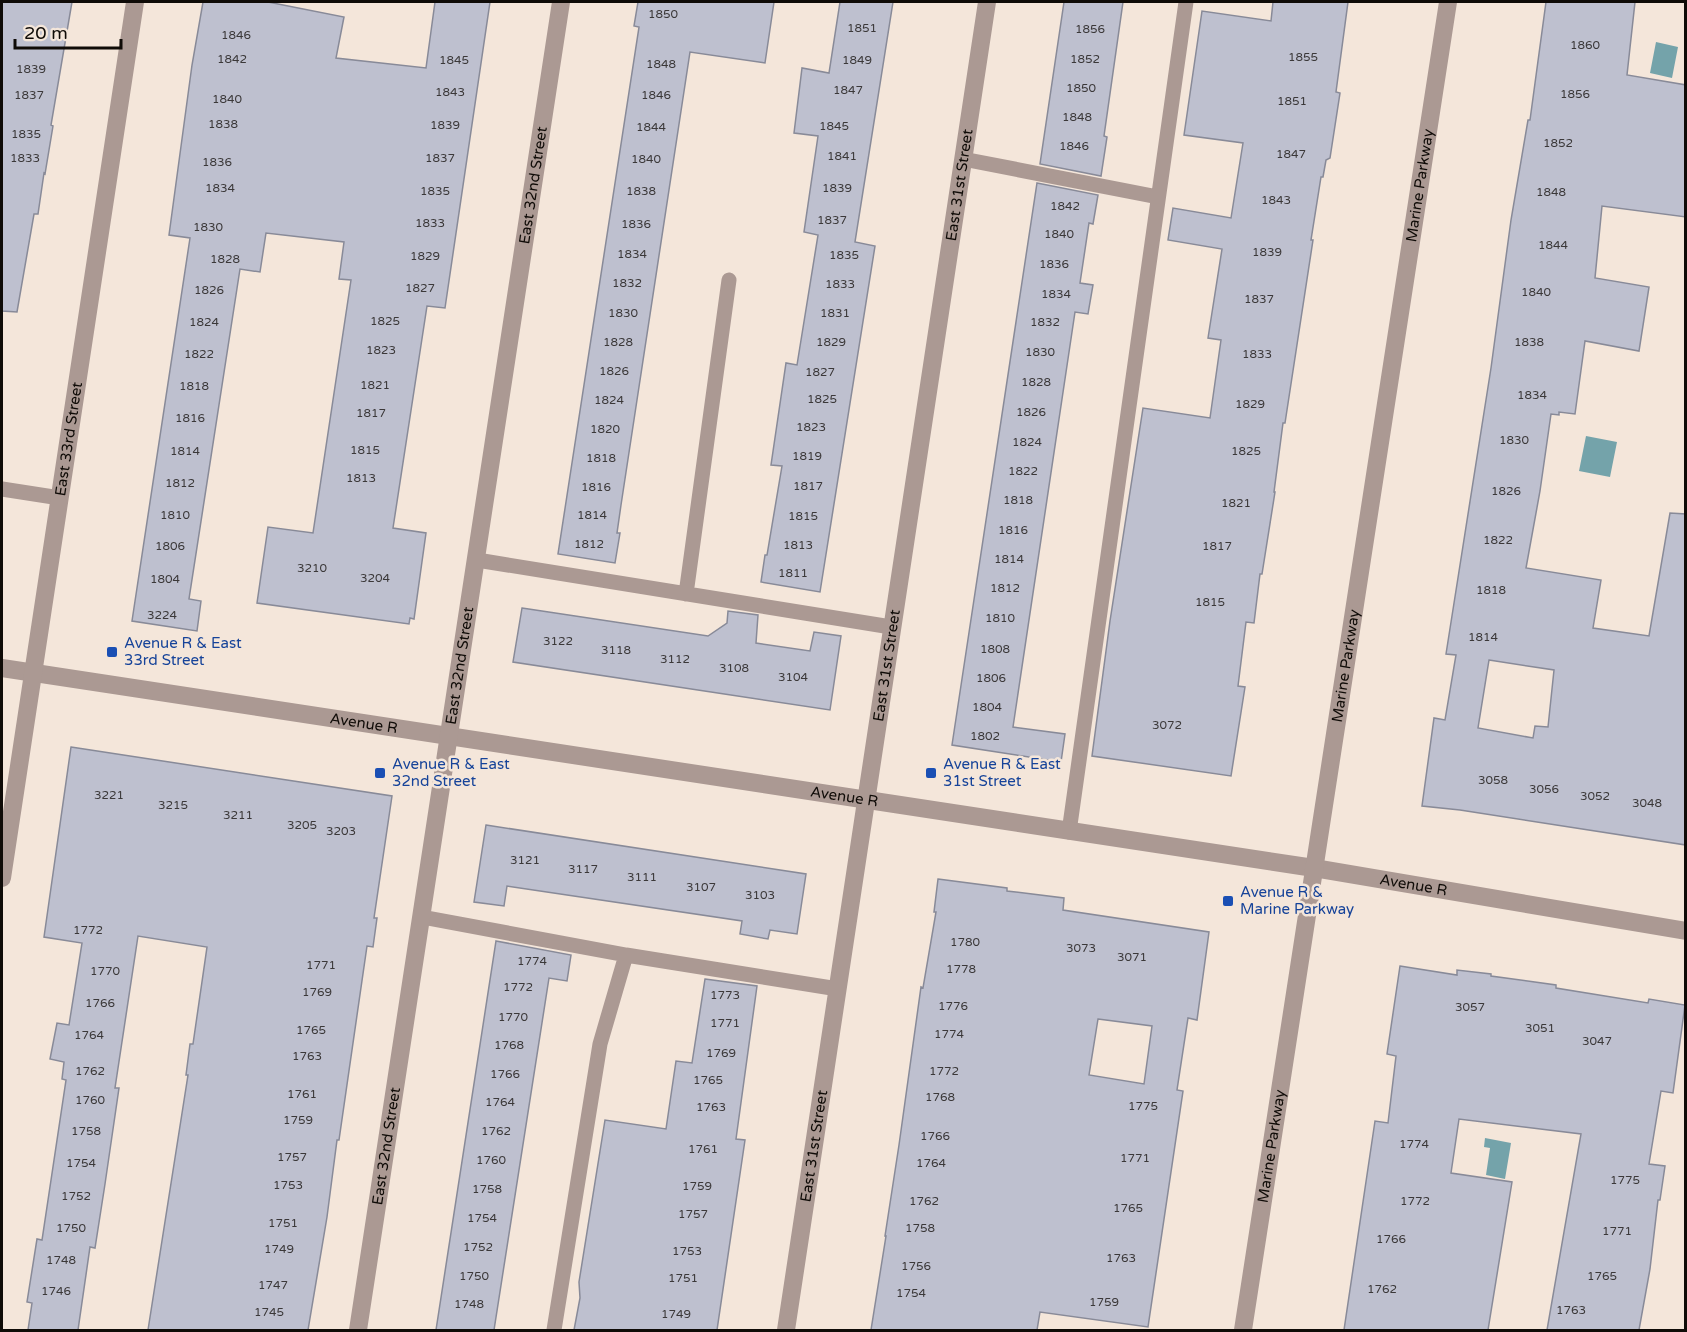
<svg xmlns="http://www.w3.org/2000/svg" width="1687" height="1332" viewBox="0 0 1687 1332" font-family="'Varela Round',sans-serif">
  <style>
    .water { fill: #74a3aa }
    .building { fill: #bec0cf; stroke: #888a98; stroke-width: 1.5; fill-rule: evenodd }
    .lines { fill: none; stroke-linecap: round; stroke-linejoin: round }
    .lane { stroke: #ab9993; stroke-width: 15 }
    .street { stroke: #ab9993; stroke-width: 18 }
    .transit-dot { fill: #1a4fb4; stroke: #f4e6da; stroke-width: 2 }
    .labels { text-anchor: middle; stroke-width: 5; stroke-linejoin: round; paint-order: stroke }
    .number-label { font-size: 12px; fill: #3b3839 }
    .street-label { font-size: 15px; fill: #0f0b07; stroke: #f4e6da }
    .transit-label { font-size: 15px; fill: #164399; stroke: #f4e6da; text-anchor: start }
  </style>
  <rect width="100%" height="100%" fill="#f4e6da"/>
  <path class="water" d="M1656,42L1678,47L1672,78L1650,73Z
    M1586,436L1617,442L1610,477L1579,471Z
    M1485,1138L1511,1143L1505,1179L1486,1175L1490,1148L1484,1147Z"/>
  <path class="building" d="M2,2H72L51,125L53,126L45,174L44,173L38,214H34L17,312L2,311Z
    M203,2H268L344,17L336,58L426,68L435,2H490L445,308L427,306L393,528L426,533L414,619L410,618L409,624L257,603L268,527L313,533L351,280L339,279L344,242L266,233L260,272L240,269L189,599L201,601L197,631L132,621L190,238L169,235L192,65Z
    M638,2H774L765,63L690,52L621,505L617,533H620L615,563L558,554L639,27L634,26Z
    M840,2H893L855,242L875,246L820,592L761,582L765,555H767L782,466L771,465L786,363L797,365L818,235L804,232L818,136L794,133L802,68L829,73Z
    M1064,2H1123L1104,136L1107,137L1101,176L1040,164Z
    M1273,2H1348L1336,92L1340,93L1330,158L1326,160L1323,177H1321L1311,240H1313L1285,423H1283L1274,492H1275L1262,574H1260L1254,623L1246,622L1238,686L1245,687L1231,776L1092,756L1110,621L1143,408L1210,418L1221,340L1208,338L1222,249L1168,240L1173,208L1231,218L1243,143L1184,135L1202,11L1271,21Z
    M1546,2H1635L1627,75L1686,85V217L1602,206L1595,278L1649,287L1639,351L1585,341L1575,414L1559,412V415L1551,414L1540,491L1526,568L1601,580L1593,628L1649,636L1670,513L1686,514V845L1460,810L1422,806L1434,718L1445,720L1456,655L1446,654L1491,368L1511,220L1528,120H1530ZM1489,660L1554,670L1548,727L1535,726L1533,738L1478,728Z
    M1037,183L1098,195L1093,224L1089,223L1080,283L1093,285L1088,314L1075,312L1013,727L1065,734L1061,762L952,745Z
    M522,608L708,636L727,623L728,611L758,615L756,643L810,651L814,632L841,636L830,710L513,662Z
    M71,747L392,796L374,918H377L373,947L367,946L339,1140H337L327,1217L308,1330H148L188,1075H186L190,1044H193L207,947L138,936L115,1088H119L105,1184L95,1248L90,1247L78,1330H28L32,1303L27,1302L37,1239L42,1240L66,1080L62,1079L64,1062L50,1059L57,1023L69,1025L82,943L44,937Z
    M486,825L806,874L797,934L770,930L768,939L740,934L742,921L507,886L504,906L474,902Z
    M938,879L1007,888V891L1064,898L1063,910L1209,932L1197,1020L1188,1018L1177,1090L1183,1091L1148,1327L1040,1312L1037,1330H871L886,1236H885L899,1145L921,987L923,988L936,912H934ZM1098,1019L1152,1026L1144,1084L1089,1075Z
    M496,941L571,955L567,981L549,978L494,1330H436Z
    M1400,966L1457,975V970L1491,974V976L1556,985V988L1648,1003L1649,999L1685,1005L1673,1093L1661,1091L1649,1164L1665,1166L1660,1200H1658L1650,1269L1639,1330H1547L1581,1134L1459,1119L1451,1173L1512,1182L1488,1330H1344L1375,1121L1388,1123L1396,1056L1387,1054Z
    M705,979L757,986L736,1139L745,1140L717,1330H574L580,1298L579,1282L605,1120L666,1129L676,1061L692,1063Z"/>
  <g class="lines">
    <path class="lane" d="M963,159L1158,197
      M2,489L60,498
      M477,560L891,627
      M686,594L729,280
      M1069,832L1186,2
      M422,917L626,955L838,989
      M554,1330L600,1044L626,955"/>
    <g class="street">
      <path id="s1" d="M2,668L1314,868L1686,931"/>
      <path id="s2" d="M2,878L135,2"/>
      <path id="s3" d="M358,1330L561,2"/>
      <path id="s4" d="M786,1330L987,2"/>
      <path id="s5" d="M1243,1330L1448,2"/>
    </g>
  </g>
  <g class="transit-dot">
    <rect x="106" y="646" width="12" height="12" rx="3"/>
    <rect x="374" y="767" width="12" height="12" rx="3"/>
    <rect x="925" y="767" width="12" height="12" rx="3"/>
    <rect x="1222" y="895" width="12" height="12" rx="3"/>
  </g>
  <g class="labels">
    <g class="number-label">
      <text x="663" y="18">1850</text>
      <text x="862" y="32">1851</text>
      <text x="1090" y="33">1856</text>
      <text x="236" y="39">1846</text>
      <text x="1585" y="49">1860</text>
      <text x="1303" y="61">1855</text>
      <text x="232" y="63">1842</text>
      <text x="1085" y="63">1852</text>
      <text x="454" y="64">1845</text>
      <text x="857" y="64">1849</text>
      <text x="661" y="68">1848</text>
      <text x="31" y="73">1839</text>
      <text x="1081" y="92">1850</text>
      <text x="848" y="94">1847</text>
      <text x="450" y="96">1843</text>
      <text x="1575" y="98">1856</text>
      <text x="29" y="99">1837</text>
      <text x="656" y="99">1846</text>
      <text x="227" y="103">1840</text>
      <text x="1292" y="105">1851</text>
      <text x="1077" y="121">1848</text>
      <text x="223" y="128">1838</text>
      <text x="445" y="129">1839</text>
      <text x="834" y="130">1845</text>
      <text x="651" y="131">1844</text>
      <text x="26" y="138">1835</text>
      <text x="1558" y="147">1852</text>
      <text x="1074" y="150">1846</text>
      <text x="1291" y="158">1847</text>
      <text x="842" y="160">1841</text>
      <text x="25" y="162">1833</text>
      <text x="440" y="162">1837</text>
      <text x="646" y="163">1840</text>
      <text x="217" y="166">1836</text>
      <text x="220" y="192">1834</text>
      <text x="837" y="192">1839</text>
      <text x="435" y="195">1835</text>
      <text x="641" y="195">1838</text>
      <text x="1551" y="196">1848</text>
      <text x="1276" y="204">1843</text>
      <text x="1065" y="210">1842</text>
      <text x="832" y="224">1837</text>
      <text x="430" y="227">1833</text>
      <text x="636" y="228">1836</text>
      <text x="208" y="231">1830</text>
      <text x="1059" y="238">1840</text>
      <text x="1553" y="249">1844</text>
      <text x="1267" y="256">1839</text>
      <text x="632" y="258">1834</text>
      <text x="844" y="259">1835</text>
      <text x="425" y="260">1829</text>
      <text x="225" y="263">1828</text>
      <text x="1054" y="268">1836</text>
      <text x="627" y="287">1832</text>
      <text x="840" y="288">1833</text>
      <text x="420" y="292">1827</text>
      <text x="209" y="294">1826</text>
      <text x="1536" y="296">1840</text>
      <text x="1056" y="298">1834</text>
      <text x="1259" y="303">1837</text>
      <text x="623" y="317">1830</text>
      <text x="835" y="317">1831</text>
      <text x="385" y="325">1825</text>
      <text x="204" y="326">1824</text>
      <text x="1045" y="326">1832</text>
      <text x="618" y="346">1828</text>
      <text x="831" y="346">1829</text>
      <text x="1529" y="346">1838</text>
      <text x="381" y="354">1823</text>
      <text x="1040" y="356">1830</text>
      <text x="199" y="358">1822</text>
      <text x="1257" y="358">1833</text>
      <text x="614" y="375">1826</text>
      <text x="820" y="376">1827</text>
      <text x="1036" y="386">1828</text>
      <text x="375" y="389">1821</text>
      <text x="194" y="390">1818</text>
      <text x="1532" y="399">1834</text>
      <text x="822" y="403">1825</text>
      <text x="609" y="404">1824</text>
      <text x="1250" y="408">1829</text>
      <text x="1031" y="416">1826</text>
      <text x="371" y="417">1817</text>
      <text x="190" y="422">1816</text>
      <text x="811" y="431">1823</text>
      <text x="605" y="433">1820</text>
      <text x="1514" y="444">1830</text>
      <text x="1027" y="446">1824</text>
      <text x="365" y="454">1815</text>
      <text x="185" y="455">1814</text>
      <text x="1246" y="455">1825</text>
      <text x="807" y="460">1819</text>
      <text x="601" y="462">1818</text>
      <text x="1023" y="475">1822</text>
      <text x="361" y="482">1813</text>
      <text x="180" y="487">1812</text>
      <text x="808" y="490">1817</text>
      <text x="596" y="491">1816</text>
      <text x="1506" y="495">1826</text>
      <text x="1018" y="504">1818</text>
      <text x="1236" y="507">1821</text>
      <text x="175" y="519">1810</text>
      <text x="592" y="519">1814</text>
      <text x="803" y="520">1815</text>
      <text x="1013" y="534">1816</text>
      <text x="1498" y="544">1822</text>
      <text x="589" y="548">1812</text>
      <text x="798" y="549">1813</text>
      <text x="170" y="550">1806</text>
      <text x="1217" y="550">1817</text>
      <text x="1009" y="563">1814</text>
      <text x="312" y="572">3210</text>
      <text x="793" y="577">1811</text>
      <text x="375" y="582">3204</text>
      <text x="165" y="583">1804</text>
      <text x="1005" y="592">1812</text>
      <text x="1491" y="594">1818</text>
      <text x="1210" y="606">1815</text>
      <text x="162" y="619">3224</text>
      <text x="1000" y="622">1810</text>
      <text x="1483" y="641">1814</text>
      <text x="558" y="645">3122</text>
      <text x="995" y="653">1808</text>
      <text x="616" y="654">3118</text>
      <text x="675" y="663">3112</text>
      <text x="734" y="672">3108</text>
      <text x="793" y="681">3104</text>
      <text x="991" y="682">1806</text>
      <text x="987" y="711">1804</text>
      <text x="1167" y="729">3072</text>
      <text x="985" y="740">1802</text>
      <text x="1493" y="784">3058</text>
      <text x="1544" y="793">3056</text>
      <text x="109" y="799">3221</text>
      <text x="1595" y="800">3052</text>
      <text x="1647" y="807">3048</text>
      <text x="173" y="809">3215</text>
      <text x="238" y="819">3211</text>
      <text x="302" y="829">3205</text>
      <text x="341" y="835">3203</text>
      <text x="525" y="864">3121</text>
      <text x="583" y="873">3117</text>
      <text x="642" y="881">3111</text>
      <text x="701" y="891">3107</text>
      <text x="760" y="899">3103</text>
      <text x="88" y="934">1772</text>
      <text x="965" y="946">1780</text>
      <text x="1081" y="952">3073</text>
      <text x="1132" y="961">3071</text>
      <text x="532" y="965">1774</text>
      <text x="321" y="969">1771</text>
      <text x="961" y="973">1778</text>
      <text x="105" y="975">1770</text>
      <text x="518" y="991">1772</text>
      <text x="317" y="996">1769</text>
      <text x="725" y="999">1773</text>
      <text x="100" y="1007">1766</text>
      <text x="953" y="1010">1776</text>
      <text x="1470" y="1011">3057</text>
      <text x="513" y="1021">1770</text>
      <text x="725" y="1027">1771</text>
      <text x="1540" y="1032">3051</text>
      <text x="311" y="1034">1765</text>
      <text x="949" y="1038">1774</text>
      <text x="89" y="1039">1764</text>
      <text x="1597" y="1045">3047</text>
      <text x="509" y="1049">1768</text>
      <text x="721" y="1057">1769</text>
      <text x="307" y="1060">1763</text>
      <text x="90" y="1075">1762</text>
      <text x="944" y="1075">1772</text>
      <text x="505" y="1078">1766</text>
      <text x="708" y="1084">1765</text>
      <text x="302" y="1098">1761</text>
      <text x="940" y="1101">1768</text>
      <text x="90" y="1104">1760</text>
      <text x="500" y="1106">1764</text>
      <text x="1143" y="1110">1775</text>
      <text x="711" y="1111">1763</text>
      <text x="298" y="1124">1759</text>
      <text x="86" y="1135">1758</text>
      <text x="496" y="1135">1762</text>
      <text x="935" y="1140">1766</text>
      <text x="1414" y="1148">1774</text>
      <text x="703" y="1153">1761</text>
      <text x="292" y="1161">1757</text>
      <text x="1135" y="1162">1771</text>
      <text x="491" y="1164">1760</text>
      <text x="81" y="1167">1754</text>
      <text x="931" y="1167">1764</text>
      <text x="1625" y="1184">1775</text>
      <text x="288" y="1189">1753</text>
      <text x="697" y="1190">1759</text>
      <text x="487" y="1193">1758</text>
      <text x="76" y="1200">1752</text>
      <text x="924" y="1205">1762</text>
      <text x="1415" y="1205">1772</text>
      <text x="1128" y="1212">1765</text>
      <text x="693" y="1218">1757</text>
      <text x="482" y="1222">1754</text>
      <text x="283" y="1227">1751</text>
      <text x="71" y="1232">1750</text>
      <text x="920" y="1232">1758</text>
      <text x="1617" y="1235">1771</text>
      <text x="1391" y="1243">1766</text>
      <text x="478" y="1251">1752</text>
      <text x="279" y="1253">1749</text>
      <text x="687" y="1255">1753</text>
      <text x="1121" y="1262">1763</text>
      <text x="61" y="1264">1748</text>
      <text x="916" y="1270">1756</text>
      <text x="474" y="1280">1750</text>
      <text x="1602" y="1280">1765</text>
      <text x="683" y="1282">1751</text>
      <text x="273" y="1289">1747</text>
      <text x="1382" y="1293">1762</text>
      <text x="56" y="1295">1746</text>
      <text x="911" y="1297">1754</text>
      <text x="1104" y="1306">1759</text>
      <text x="469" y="1308">1748</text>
      <text x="1571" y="1314">1763</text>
      <text x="269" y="1316">1745</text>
      <text x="676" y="1318">1749</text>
    </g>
    <g class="street-label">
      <text dy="5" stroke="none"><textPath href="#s4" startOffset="1158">East 31st Street</textPath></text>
      <text dy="5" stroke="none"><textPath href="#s3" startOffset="1158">East 32nd Street</textPath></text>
      <text dy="5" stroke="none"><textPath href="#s5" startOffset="1158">Marine Parkway</textPath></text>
      <text dy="5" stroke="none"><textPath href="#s2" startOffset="444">East 33rd Street</textPath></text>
      <text dy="5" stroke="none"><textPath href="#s3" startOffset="672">East 32nd Street</textPath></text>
      <text dy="5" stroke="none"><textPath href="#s4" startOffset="672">East 31st Street</textPath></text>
      <text dy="5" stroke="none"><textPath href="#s5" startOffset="672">Marine Parkway</textPath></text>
      <text dy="5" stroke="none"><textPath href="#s1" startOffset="366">Avenue R</textPath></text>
      <text dy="5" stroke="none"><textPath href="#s1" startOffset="852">Avenue R</textPath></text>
      <text dy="5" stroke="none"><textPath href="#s1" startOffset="1428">Avenue R</textPath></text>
      <text dy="5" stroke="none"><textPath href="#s3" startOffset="186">East 32nd Street</textPath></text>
      <text dy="5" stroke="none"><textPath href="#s5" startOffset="186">Marine Parkway</textPath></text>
      <text dy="5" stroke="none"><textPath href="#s4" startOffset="186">East 31st Street</textPath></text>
    </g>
    <g class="transit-label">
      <text x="124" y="648">Avenue R &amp; East<tspan x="124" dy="17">33rd Street</tspan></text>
      <text x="392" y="769">Avenue R &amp; East<tspan x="392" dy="17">32nd Street</tspan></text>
      <text x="943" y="769">Avenue R &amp; East<tspan x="943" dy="17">31st Street</tspan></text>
      <text x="1240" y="897">Avenue R &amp;<tspan x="1240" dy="17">Marine Parkway</tspan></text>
    </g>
  </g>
  <rect width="1687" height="1332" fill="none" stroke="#0f0b07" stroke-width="6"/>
  <path d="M15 39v9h106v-9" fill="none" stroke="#0f0b07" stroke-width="3"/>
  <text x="24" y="39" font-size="18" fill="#0f0b07" stroke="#f4e6da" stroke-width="4.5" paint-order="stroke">20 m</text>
</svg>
